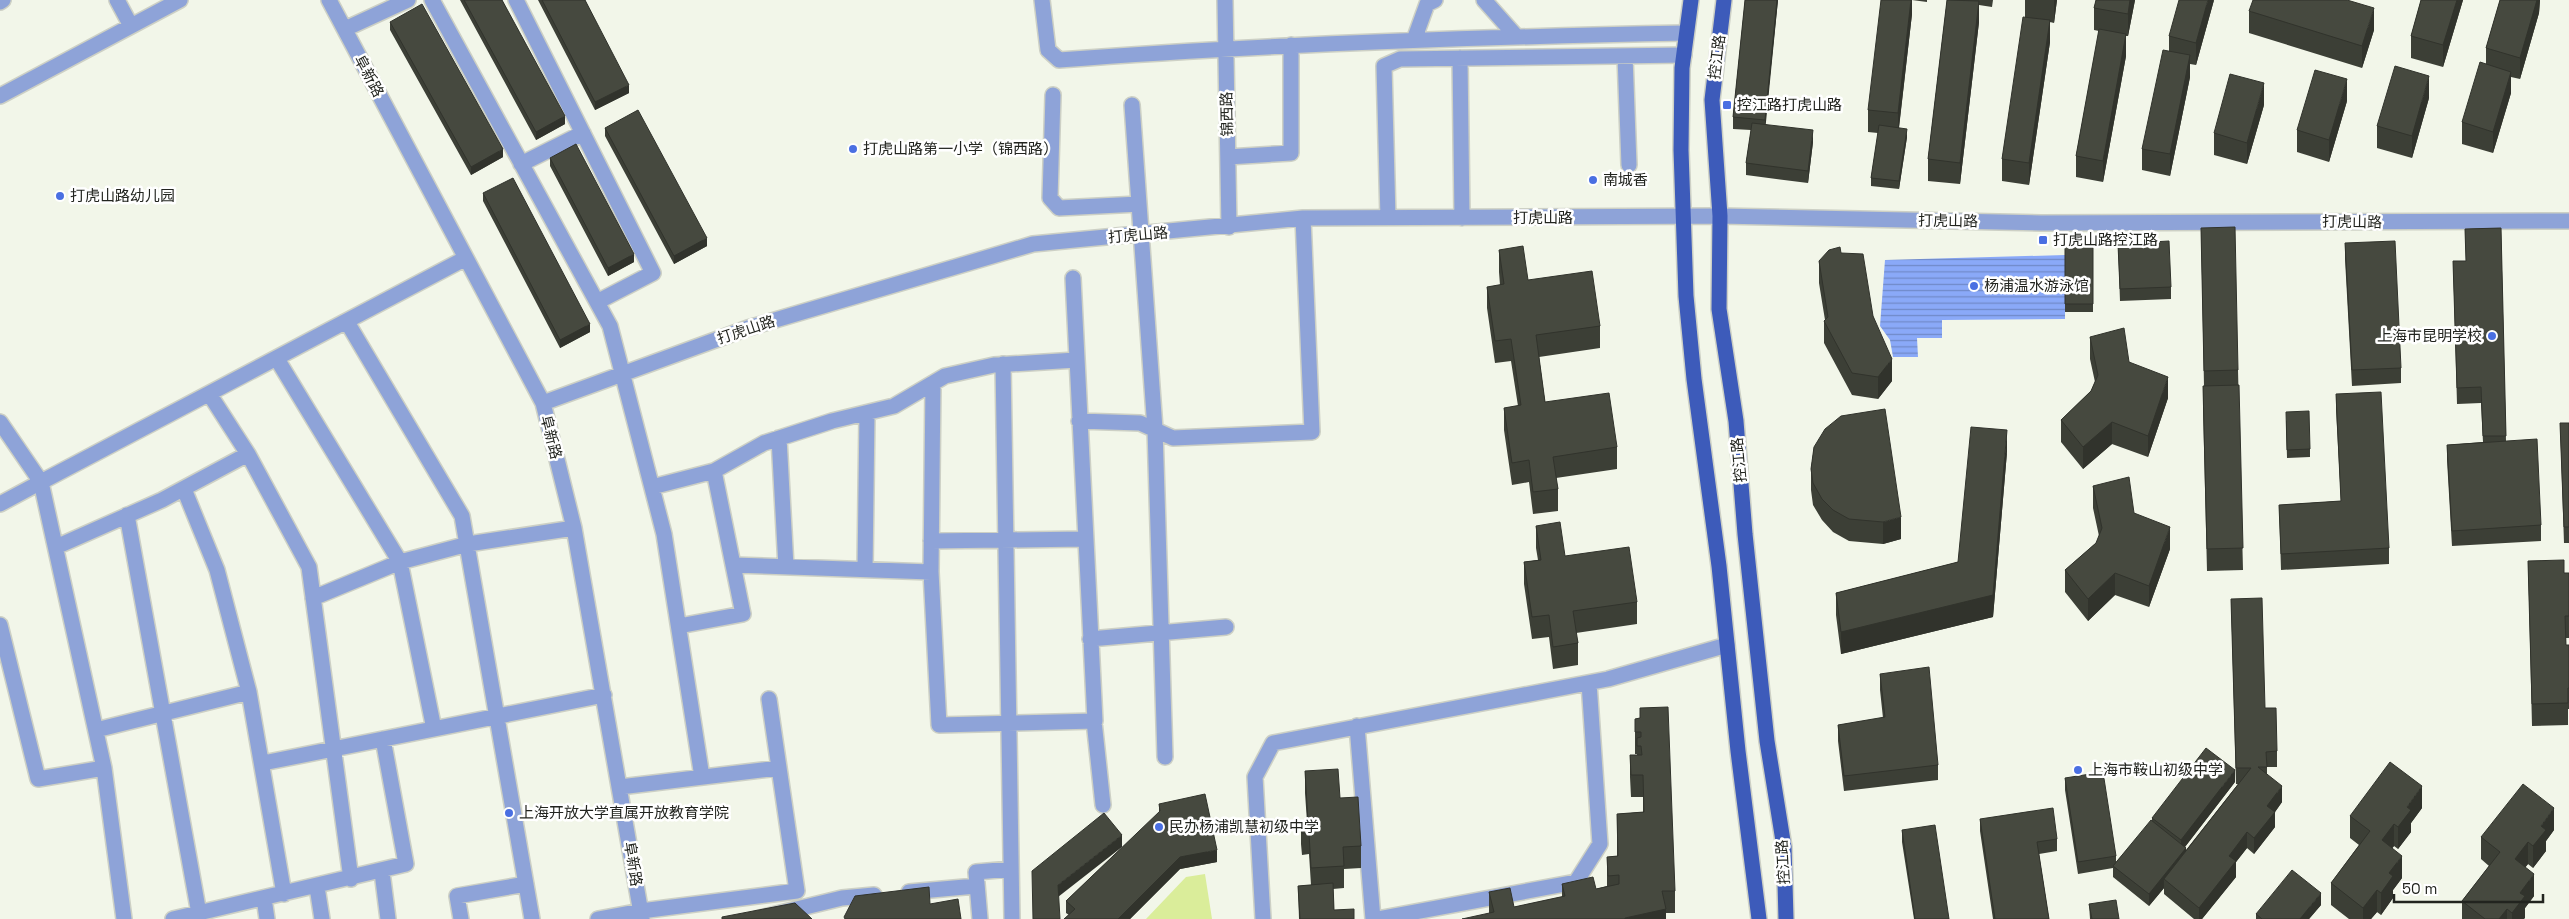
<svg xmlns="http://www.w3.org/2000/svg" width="2569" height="919" viewBox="0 0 2569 919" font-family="'Space Grotesk','Noto Sans SC',sans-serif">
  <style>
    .pitch { fill: #daed9a }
    .water { fill: url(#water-rules) }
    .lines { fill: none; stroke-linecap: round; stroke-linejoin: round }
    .minor-casing { stroke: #cdd0c5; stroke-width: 18 }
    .major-casing { stroke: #cdd0c5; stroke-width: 18 }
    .minor { stroke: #8ea3d8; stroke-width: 15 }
    .major { stroke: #3d5bba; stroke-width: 15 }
    .wall { fill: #3c3f36 }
    .shaded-wall { fill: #31332c }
    .building { fill: #46493f; stroke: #31332c }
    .poi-dot { fill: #4a6fe2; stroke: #fff; stroke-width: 2 }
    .labels { text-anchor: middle; stroke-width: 5; stroke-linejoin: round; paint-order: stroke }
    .street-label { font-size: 15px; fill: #22241f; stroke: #fff }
    .poi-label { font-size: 15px; fill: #22241f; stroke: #fff; text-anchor: start }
  </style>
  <defs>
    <pattern id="water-rules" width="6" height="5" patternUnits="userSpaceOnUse" patternTransform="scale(1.25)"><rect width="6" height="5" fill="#8aa9f8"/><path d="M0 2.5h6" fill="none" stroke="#7089c8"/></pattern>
  </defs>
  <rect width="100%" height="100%" fill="#f2f6e9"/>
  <path class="pitch" d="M1205,874L1212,919H1146L1186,877Z"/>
  <path class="water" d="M2065,255V319L1942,320V338H1917L1918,357H1893L1890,340L1880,326L1885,260Z"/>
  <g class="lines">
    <g class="minor-casing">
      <path id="minor" d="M117,0L131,26
        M329,0L543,403L574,528L642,919
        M432,0L610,326L664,534L702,777
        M516,0L653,273L597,302
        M1042,0L1048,50L1059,60C1268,44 1477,37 1686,33
        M1225,0L1229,227
        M1484,0L1516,36
        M0,2L3,0
        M345,29L408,0
        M1414,40L1427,4L1435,0
        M1625,56L1629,165
        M1460,58L1462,218
        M1053,95L1050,198L1059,208L1139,204
        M0,96L180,0
        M1132,105L1155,429L1165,757
        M1228,157L1291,153V45
        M521,164L583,133
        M1388,218L1384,66L1400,59L1684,55
        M347,322L462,516L532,919
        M277,359L400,562L434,729
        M1003,364L1012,919
        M210,395L248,454L309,567L351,879
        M543,403L748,328L1033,244L1303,218L1720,216L2041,223L2569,221
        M1079,421L1140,423L1173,438L1312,432L1303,218
        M0,422L41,482L466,258
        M779,438L786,567
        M652,487L714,471L764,443L832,421L894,406L945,376L994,365L1076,360
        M184,489L217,570L249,692L284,894
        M0,504L41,482L104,768L124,919
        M127,515L200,919
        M931,541L1085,539
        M56,547L162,500L248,454
        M733,565L931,572L933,383
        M865,570L867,413
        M931,572L939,725L1095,721L1073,278
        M313,598L400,562L468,544L574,528
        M0,625L38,779L104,768
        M679,626L743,614L714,471
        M1090,639L1226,627
        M1094,721L1103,805
        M1357,726L1373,919
        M96,730L249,692
        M263,763L604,695
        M620,787L779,768
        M382,872L388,919
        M317,887L322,919
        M909,892L976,886
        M264,898L267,919
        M173,919L406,864L383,739
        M461,919L457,896L526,884
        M598,919L641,911L797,891L769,699
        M756,919L842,898L874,895
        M980,919L976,872L1011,869
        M1263,919L1255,777L1273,743L1608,679L1727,645
        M1377,919L1576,882L1600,844L1589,683"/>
    </g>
    <g class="major-casing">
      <path id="major" d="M1691,0L1682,68L1681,150L1686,296L1694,379L1719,566L1738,751L1759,919
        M1724,0L1712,100L1720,216L1719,309L1736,421L1745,534L1767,741L1784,847L1786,919"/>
    </g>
    <use href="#minor" class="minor"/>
    <use href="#major" class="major"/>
  </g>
  <path class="wall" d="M460,0H502L565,124L536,140Z
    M538,0H585L629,93L595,110Z
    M1745,0H1778L1765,124L1813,142L1808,183L1746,175V163L1751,130L1733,129V117Z
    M1912,0V14L1899,128L1907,137L1899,189L1871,186V178L1878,133L1868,132V110Z
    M1912,0H1927V2Z
    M1947,0H1993L1992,7L1979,5V22L1960,184L1928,181V159Z
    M2025,0H2057L2054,23L2050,22V42L2029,185L2002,181V159L2025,17Z
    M2096,0H2135L2128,36H2126V56L2103,182L2076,177V156L2099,31L2094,30V8Z
    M2214,0L2196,65L2190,64V77L2170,176L2142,170V149L2169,51V36Z
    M2421,0H2463L2443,67L2411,58V36Z
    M2500,0H2540L2539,13L2520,79L2511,77V93L2493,153L2462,144V122L2486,64V48Z
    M2249,11L2374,30L2362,68L2249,33Z
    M390,22L503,157L471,175L390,30Z
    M2429,98L2412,158L2377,148V126Z
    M2347,101L2329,162L2297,152V130Z
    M2264,105L2247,164L2214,155V133Z
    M605,128L707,246L674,264L605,136Z
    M550,158L634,262L608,276L550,166Z
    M483,193L590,332L560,348L483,201Z
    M2201,228L2238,370L2243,570L2207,571L2203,407V386H2204Z
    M2501,228L2506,441L2541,525V541L2452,546L2447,460V445L2483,442L2481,403L2457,404L2453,261H2466L2465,229Z
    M2345,243L2401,368V383L2352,386L2345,259Z
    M2118,244L2171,287V299L2120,301Z
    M2065,247H2093V312H2065Z
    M1499,250L1528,280L1600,326V348L1539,357L1545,402L1617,447V469L1556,478L1558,489V511L1533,514L1529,482L1512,485L1504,430V408L1518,406L1511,361L1495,363L1487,308V287L1500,285L1499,272Z
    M1841,253L1873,316L1892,381L1878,399L1852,395L1824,343V321L1825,320L1819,283V261Z
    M2090,337L2129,362L2168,398L2148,457L2112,444L2083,469L2061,442V420L2091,391L2095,382L2090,359Z
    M2336,394L2389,548V564L2281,570L2279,505L2341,501L2336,410Z
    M2286,420L2310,449V457L2287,458Z
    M2560,423H2569V543H2564Z
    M1814,447L1901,539L1883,544L1849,541L1833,532L1822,520L1813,505L1811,490V469Z
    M2007,452L1993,617L1841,654L1836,615V593L1958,562Z
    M2093,486L2134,513L2170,549L2149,607L2115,595L2088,621L2065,592V570L2096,543L2099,536L2093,508Z
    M1536,526L1565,556L1637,602V624L1576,633L1578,643V665L1553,669L1549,637L1532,639L1524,584V562L1538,560L1536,548Z
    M2528,561L2564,573H2569V638H2566V645H2569V709H2568V725L2532,726Z
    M2231,599L2265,708L2277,751V767H2267V774L2282,802L2275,812V827L2254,854L2247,848L2236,862V877L2202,919H2194L2164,894V888L2149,906L2113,877V868L2078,874L2065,790V778L2116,856V862L2152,821V818L2235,782L2185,847L2186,850L2238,784H2236Z
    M1880,674L1938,765V780L1844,791L1838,741V725L1883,718L1880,690Z
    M1640,718L1675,891V913H1666V919L1489,913V892L1514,907L1562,897V884L1596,889L1607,886V857L1617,856V814L1643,812V797H1631L1630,777V755H1637V754H1635V719Z
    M1305,771L1340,798L1361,846V868L1344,869V888L1333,889L1334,910L1354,919H1299L1298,886L1311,885L1309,854L1302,855L1301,844V822H1307L1305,793Z
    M1159,804L1217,862L1180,869L1130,919H1064L1069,915L1066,913V901L1159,813Z
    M2422,808L2411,823V832L2398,849L2394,846L2392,848L2402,878L2393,890V898L2381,915L2377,912L2371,919H2349L2331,905V883L2359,845L2350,838V816Z
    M1980,819L2057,839V851L2039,854L2049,919H1993L1980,831Z
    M1902,830L1949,919H1914L1902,842Z
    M2554,830L2546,841V851L2533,868L2528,864L2525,867L2534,896L2525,908L2524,919H2462V901L2489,866L2481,859V837Z
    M2089,904L2119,919H2090Z
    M2321,905L2309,919H2256V914Z"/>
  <path class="shaded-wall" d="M1777,0H1778L1765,132V120Z
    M1911,0H1912V14L1898,135V113Z
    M2054,0H2057L2054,23Z
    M2130,0H2135L2128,36V14Z
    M2208,0H2214L2196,65V43Z
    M2457,0H2463L2443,67V45Z
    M2537,0H2540L2539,13L2520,79V58Z
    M1979,1V22L1960,184V163Z
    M2374,8V30L2362,68V46Z
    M2050,20V42L2029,185V163Z
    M2126,34V56L2103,182V161Z
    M2190,55V77L2170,176V154Z
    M2511,72V93L2493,153V132Z
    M2429,76V98L2412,158V136Z
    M2347,79V101L2329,162V140Z
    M2264,83V105L2247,164V143Z
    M629,85V93L595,110V102Z
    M565,116V124L536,140V132Z
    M1907,129V137L1899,189V181Z
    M1813,130V142L1808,183V171Z
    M503,149V157L471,175V167Z
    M707,238V246L674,264V256Z
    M634,254V262L608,276V268Z
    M590,324V332L560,348V340Z
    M1892,359V381L1878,399V377Z
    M2168,377V398L2148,457V436Z
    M2112,422V444L2083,469V447Z
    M2007,430V452L1993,617L1841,654V632L1993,595Z
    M1901,517V539L1883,544V522Z
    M2170,527V549L2149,607V586Z
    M2115,573V595L2088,621V599Z
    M2235,770V782L2181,852V840Z
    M2282,786V802L2275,812V827L2254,854V838L2267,806Z
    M2422,786V808L2411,823V832L2398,849V827L2407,807Z
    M2554,808V830L2546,841V851L2533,868V846L2541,826Z
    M2394,824V846L2382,862V840Z
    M2247,832V848L2236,862V877L2202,919H2199V908L2229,856Z
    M1122,835V847L1058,897V885Z
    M2528,842V864L2515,881V859Z
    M2186,848V860L2164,879V888L2149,906V894Z
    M1217,850V862L1180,869L1130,919H1118L1180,857Z
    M2402,856V878L2393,890V898L2381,915V893L2389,873Z
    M2534,874V896L2525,908V918L2524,919H2512V913L2520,893Z
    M2377,890V912L2371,919H2363V908Z
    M2321,893V905L2309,919H2300Z
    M1666,909V919H1625V918Z
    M2507,909V919H2499Z"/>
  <path class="building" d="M464,0H502L565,116L536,132Z
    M542,0H585L629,85L595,102Z
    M1745,0H1777L1765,120L1733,117Z
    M1881,0H1911L1898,113L1868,110Z
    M1947,0L1979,1L1960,163L1928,159Z
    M2096,0H2130L2128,14L2094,8Z
    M2179,0H2208L2196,43L2169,36Z
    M2253,0H2347L2374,8L2362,46L2249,11Z
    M2421,0H2457L2443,45L2411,36Z
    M2500,0H2537L2520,58L2486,48Z
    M422,4L503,149L471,167L390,22Z
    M2023,17L2050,20L2029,163L2002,159Z
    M2099,29L2126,34L2103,161L2076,156Z
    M2163,50L2190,55L2170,154L2142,149Z
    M2480,62L2511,72L2493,132L2462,122Z
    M2395,66L2429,76L2412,136L2377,126Z
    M2315,70L2347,79L2329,140L2297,130Z
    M2230,74L2264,83L2247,143L2214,133Z
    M638,110L707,238L674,256L605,128Z
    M1752,123L1813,130L1808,171L1746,163Z
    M1879,125L1907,129L1899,181L1871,178Z
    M576,144L634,254L608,268L550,158Z
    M513,178L590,324L560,340L483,193Z
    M2235,227L2238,370L2204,371L2201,228Z
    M2501,228L2506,436H2483L2481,387L2457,388L2453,261H2466L2465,229Z
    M2169,241L2171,287L2120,289L2118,244Z
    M2395,241L2401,368L2352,370L2345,243Z
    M1523,246L1528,280L1592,271L1600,326L1536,335L1545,402L1609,393L1617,447L1553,457L1558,489L1533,492L1529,460L1512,463L1504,408L1521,405L1511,339L1495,341L1487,287L1504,284L1499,250Z
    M1840,247L1841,253L1863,254L1873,316L1892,359L1878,377L1852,373L1824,321L1828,317L1819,261L1829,250Z
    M2065,247H2093V304H2065Z
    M2124,328L2129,362L2168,377L2148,436L2112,422L2083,447L2061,420L2091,391L2098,375L2090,337Z
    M2239,385L2243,548L2207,549L2203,386Z
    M2381,392L2389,548L2281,554L2279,505L2341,501L2336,394Z
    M1885,409L1901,517L1883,522L1849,519L1833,510L1822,499L1813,483L1811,469L1814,447L1825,429L1841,416Z
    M2309,411L2310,449L2287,450L2286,412Z
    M2560,423H2569V527H2564Z
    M1971,427L2007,430L1993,595L1841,632L1836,593L1958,562Z
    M2537,439L2541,525L2452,531L2447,445Z
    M2129,477L2134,513L2170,527L2149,586L2115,573L2088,599L2065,570L2096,543L2102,528L2093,486Z
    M1560,522L1565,556L1629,547L1637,602L1573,611L1578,643L1553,647L1549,615L1532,617L1524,562L1541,560L1536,526Z
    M2564,560V573H2569V616H2565L2566,645H2569V688H2568V703L2532,704L2528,561Z
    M2262,598L2265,708H2276L2277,751L2266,752L2267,767H2258L2282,786L2267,806L2275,812L2254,838L2247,832L2229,856L2236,861L2199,908L2164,879L2251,768H2236L2231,599Z
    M1929,667L1938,765L1844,776L1838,725L1885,717L1880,674Z
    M1668,707L1675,891H1662L1666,909L1625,918V919H1462L1494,912L1489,892L1510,888L1514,907L1565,896L1562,884L1593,877L1596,889L1619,884V875L1608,876L1607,857L1618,856L1617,814L1644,812L1643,775H1631L1630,755H1642L1641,746H1637V738L1641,737V732H1635V719L1640,718V708Z
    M2206,748L2235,770L2181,840L2152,818Z
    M2390,762L2422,786L2407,807L2411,810L2398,827L2394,824L2382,840L2402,856L2389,873L2393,876L2381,893L2377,890L2363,908L2331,883L2370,831L2350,816Z
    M1338,769L1340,798L1358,797L1361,846L1343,847L1344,866L1311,868L1309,833H1302L1301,822H1308L1305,771Z
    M2103,772L2116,856L2078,862L2065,778Z
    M2523,784L2554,808L2541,826L2546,830L2533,846L2528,842L2515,859L2534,874L2520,893L2525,896L2512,913L2507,909L2499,919H2485L2462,901L2500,852L2481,837Z
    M1205,794L1217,850L1180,857L1118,919H1064L1075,909L1066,901L1160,811L1159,804Z
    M2053,808L2057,839L2037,842L2049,919H1995L1980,819Z
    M1104,813L1122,835L1058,885L1060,919H1033L1032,871Z
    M2151,820L2186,848L2149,894L2113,866Z
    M1935,825L1949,919H1915L1902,830Z
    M2292,870L2321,893L2300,919H2262L2256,914Z
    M1333,883L1334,910L1354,909V919H1300L1298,886Z
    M929,887L930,904L958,899L961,919H845L844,917L855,896Z
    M2116,900L2119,919H2092L2089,904Z
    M795,903L812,919H722V917Z"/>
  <g class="poi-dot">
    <rect x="1722" y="100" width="10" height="10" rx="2.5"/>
    <circle cx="853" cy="149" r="5"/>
    <circle cx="1593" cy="180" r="5"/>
    <circle cx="60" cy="196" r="5"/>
    <rect x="2038" y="235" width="10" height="10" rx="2.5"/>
    <circle cx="1974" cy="286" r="5"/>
    <circle cx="2492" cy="336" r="5"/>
    <circle cx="2078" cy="770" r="5"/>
    <circle cx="509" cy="813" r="5"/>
    <circle cx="1159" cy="827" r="5"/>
  </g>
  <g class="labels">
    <g class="street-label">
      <text transform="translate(1717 57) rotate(-83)" y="5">控江路</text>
      <text transform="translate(369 76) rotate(62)" y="5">阜新路</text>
      <text transform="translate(1227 114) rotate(-91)" y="5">锦西路</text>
      <text x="1543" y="223">打虎山路</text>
      <text transform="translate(1948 221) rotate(1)" y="5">打虎山路</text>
      <text transform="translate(2352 222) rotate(1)" y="5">打虎山路</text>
      <text transform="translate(1138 235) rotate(-5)" y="5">打虎山路</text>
      <text transform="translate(746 330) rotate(-18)" y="5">打虎山路</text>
      <text transform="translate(551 437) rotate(76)" y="5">阜新路</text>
      <text transform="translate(1739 460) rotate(-95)" y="5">控江路</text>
      <text transform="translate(1783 862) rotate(-93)" y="5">控江路</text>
      <text transform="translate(633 864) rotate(81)" y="5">阜新路</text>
    </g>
    <g class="poi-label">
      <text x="1737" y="110">控江路打虎山路</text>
      <text x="863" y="154">打虎山路第一小学（锦西路）</text>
      <text x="1603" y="185">南城香</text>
      <text x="70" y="201">打虎山路幼儿园</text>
      <text x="2053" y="245">打虎山路控江路</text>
      <text x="1984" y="291">杨浦温水游泳馆</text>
      <text x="2482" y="341" text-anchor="end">上海市昆明学校</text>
      <text x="2088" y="775">上海市鞍山初级中学</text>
      <text x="519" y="818">上海开放大学直属开放教育学院</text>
      <text x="1169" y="832">民办杨浦凯慧初级中学</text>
    </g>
  </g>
  <path d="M2394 894v8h149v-8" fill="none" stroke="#22241f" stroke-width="2.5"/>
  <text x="2402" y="894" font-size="15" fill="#22241f" stroke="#ffffff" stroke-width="4" paint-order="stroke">50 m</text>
</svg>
